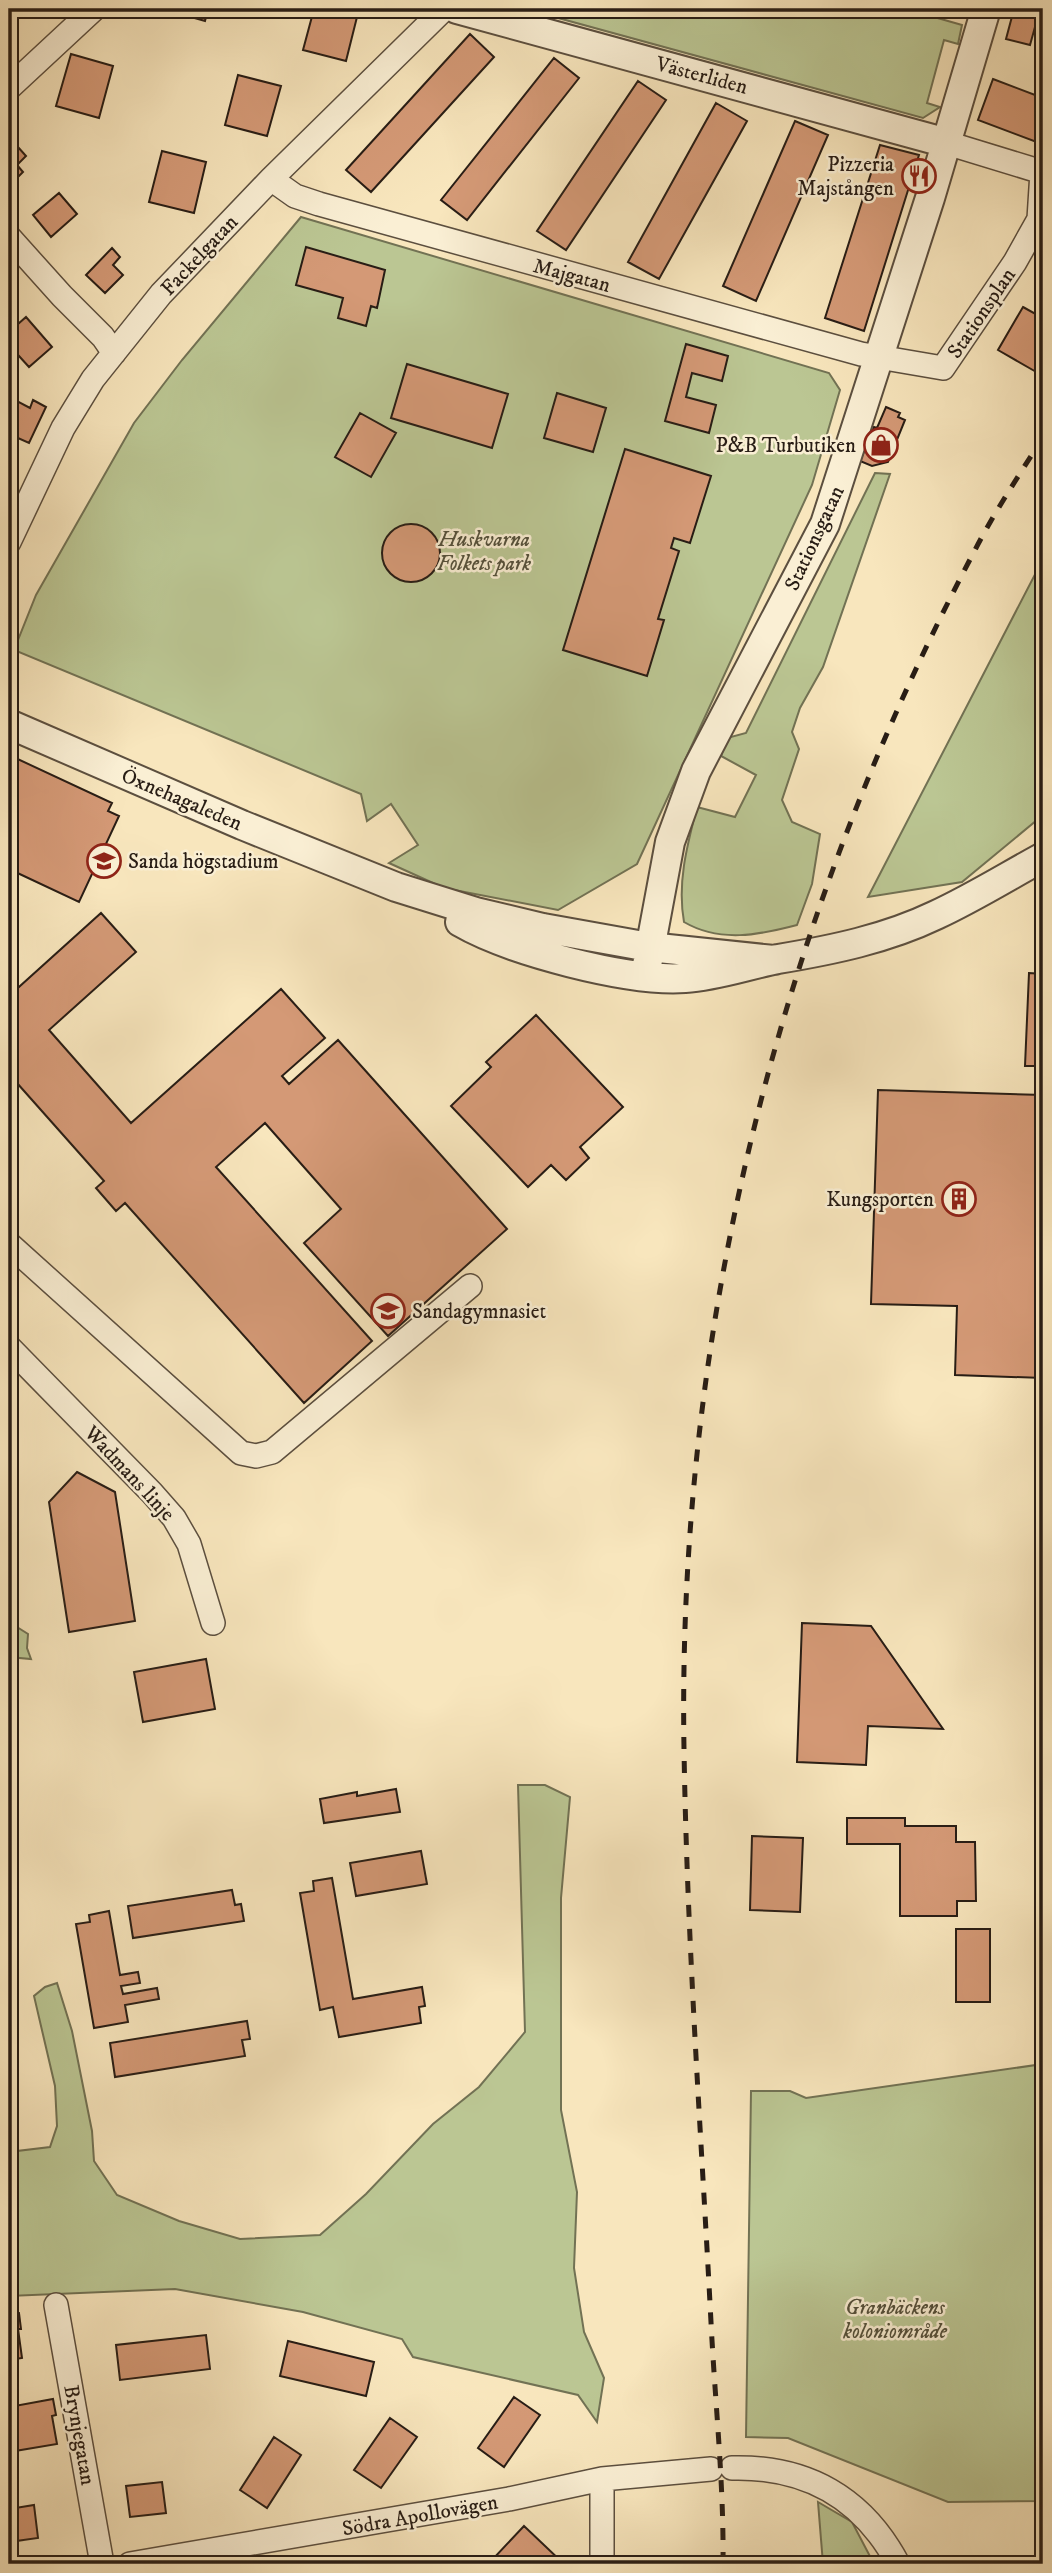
<svg xmlns="http://www.w3.org/2000/svg" width="1052" height="2573" viewBox="0 0 1052 2573" font-family="'IM FELL DW Pica',serif">
  <style>
    .green { fill: #bbc693; stroke: #727254; stroke-width: 2 }
    .building { fill: #d49976; stroke: #281d15; stroke-width: 2 }
    .lines { fill: none; stroke-linecap: round; stroke-linejoin: round }
    .minor-casing { stroke: #5c4f3f; stroke-width: 26 }
    .tertiary-casing { stroke: #5c4f3f; stroke-width: 32 }
    .minor { stroke: #faefd4; stroke-width: 23 }
    .tertiary { stroke: #faefd4; stroke-width: 28 }
    .rail { stroke: #281d15; stroke-width: 5; stroke-dasharray: 12 12; stroke-linecap: butt }
    .labels { text-anchor: middle; stroke-width: 5; stroke-linejoin: round; paint-order: stroke }
    .street-label { font-size: 21px; fill: #281d15; stroke: #faefd4 }
    .poi-label { font-size: 21px; fill: #281d15; stroke: #faefd4; text-anchor: end }
    .park-label { font-size: 21px; font-style: italic; fill: #54503b; stroke: #faefd4 }
  </style>
  <rect width="100%" height="100%" fill="#f8e6bd"/>
  <filter id="stains"><feTurbulence type="fractalNoise" baseFrequency=".00286" numOctaves="4"/><feColorMatrix values="0 0 0 0 .2 0 0 0 0 .09 0 0 0 0 .02 0 0 0 .5 -.17"/></filter>
  <radialGradient id="worn" r=".72"><stop offset=".6" stop-color="#630" stop-opacity="0"/><stop offset="1" stop-color="#630" stop-opacity=".3"/></radialGradient>
  <path class="green" d="M542,9H906L962,25L958,44L944,40L927,103L940,107L923,118L540,13Z
    M301,217L829,373L840,390L812,485L637,864L558,910L444,888L389,863L418,845L391,804L367,821L361,794L14,650L36,595L134,423L182,360Z
    M875,473L890,474L823,667L800,708L792,732L799,749L782,800L792,822L820,834L812,884L797,925C759,935 720,943 684,922C677,883 687,846 697,807L735,817L756,775L721,756L727,738L746,733Z
    M1043,559V815L962,882L868,897Z
    M9,1622L28,1634L27,1648L31,1659L9,1657Z
    M518,1785H545L570,1797L561,1898V2110L577,2192L574,2268L584,2332L604,2378L597,2422L578,2395L413,2357L402,2339L303,2312L175,2289L9,2296V2152L50,2147L57,2126L55,2086L34,1996L45,1987L57,1983L72,2031L92,2131L94,2161L117,2195L179,2221L240,2239L320,2235L366,2194L433,2124L479,2087L525,2032Z
    M1043,2064V2501L948,2502L788,2438L746,2437L751,2091H790L806,2098Z
    M818,2502L852,2522L874,2564H823Z"/>
  <path class="building" d="M163,9H208L205,21Z
    M314,9H359L346,61L303,50Z
    M1014,9H1040L1030,45L1006,39Z
    M470,34L494,57L371,192L346,170Z
    M71,54L113,66L99,118L56,106Z
    M554,58L579,78L467,220L441,200Z
    M238,75L281,86L267,136L225,125Z
    M993,79L1043,98L1042,144L978,120Z
    M638,81L666,100L566,250L537,231Z
    M716,103L747,121L659,279L628,262Z
    M795,121L828,135L756,301L723,286Z
    M9,137L26,156L17,165L23,172L9,186Z
    M880,145L919,155L864,331L825,318Z
    M162,151L206,162L194,213L149,202Z
    M59,193L77,214L51,237L33,215Z
    M306,247L385,270L377,308L371,306L366,326L338,318L343,298L296,285Z
    M112,248L120,257L113,265L123,275L105,293L86,275Z
    M1023,307L1043,318V364L1038,373L998,350Z
    M26,317L52,347L29,367L9,345V332Z
    M686,344L728,356L722,381L692,373L686,397L716,405L709,433L665,421Z
    M407,364L508,394L492,448L391,418Z
    M557,393L606,408L593,452L544,438Z
    M33,400L46,407L29,443L9,434V412L11,413L17,401L30,408Z
    M886,407L900,413L898,417L905,420L888,462L872,466L860,461L874,427L877,428Z
    M360,413L396,433L371,477L335,457Z
    M625,449L711,476L690,543L674,538L671,548L679,551L658,619L664,620L647,676L563,650Z
    M382 553a29 29 0 1 1 58 0a29 29 0 1 1-58 0Z
    M9,755L112,803L108,811L119,816L79,902L9,869Z
    M9,755L112,803L108,811L119,816L79,902L9,869Z
    M101,913L136,952L49,1030L131,1123L281,989L325,1038L282,1076L289,1084L338,1040L507,1229L388,1336L304,1243L341,1209L265,1123L216,1167L372,1341L304,1403L125,1203L116,1211L96,1188L104,1181L9,1074V996Z
    M1029,973L1043,974V1066H1025Z
    M536,1015L623,1107L580,1147L589,1158L566,1180L551,1165L528,1187L451,1106L491,1067L486,1062Z
    M878,1090L1043,1095V1378L955,1375L957,1306L871,1304Z
    M77,1472L115,1492L135,1621L69,1632L49,1502Z
    M802,1623L871,1626L943,1729L868,1726L866,1765L797,1762Z
    M206,1659L215,1709L143,1722L134,1672Z
    M396,1789L400,1812L324,1823L320,1799L357,1792V1796Z
    M847,1818H905V1826H956V1842H975L976,1901H957V1916H900V1844H847Z
    M752,1836L803,1838L800,1912L750,1910Z
    M421,1851L427,1884L356,1896L350,1863Z
    M332,1878L353,1999L422,1987L425,2006L419,2007L421,2023L339,2037L333,2007L320,2010L300,1893L314,1891L313,1881Z
    M232,1890L235,1905L241,1904L244,1921L133,1938L128,1906Z
    M109,1911L120,1975L138,1972L140,1983L121,1986L123,1994L157,1988L159,1999L125,2005L128,2022L94,2028L76,1924L90,1922L89,1915Z
    M956,1929H990V2002H956Z
    M247,2021L250,2039L242,2040L245,2056L115,2077L110,2043Z
    M19,2313L21,2329H18L22,2358L9,2360V2314Z
    M206,2335L210,2369L120,2380L116,2345Z
    M288,2341L374,2362L366,2396L280,2376Z
    M514,2397L540,2415L504,2467L478,2448Z
    M53,2399L56,2415L52,2416L57,2444L9,2452V2407Z
    M390,2418L417,2437L381,2488L354,2470Z
    M274,2437L301,2455L267,2508L240,2490Z
    M162,2482L166,2513L130,2517L126,2486Z
    M34,2505L38,2538L9,2542V2509Z
    M524,2526L564,2564H496L492,2560Z"/>
  <g class="lines">
    <g class="minor-casing">
      <path id="minor" d="M9,88L94,9
        M271,179L295,196L319,204L861,354L943,368L1015,262L1039,219L1042,172L947,143
        M9,237L62,296L103,337L114,353
        M9,542L63,428L93,379L161,294L271,179L444,9
        M9,1244L241,1453L256,1456L272,1452L470,1286
        M9,1347L152,1493L174,1518L189,1544L213,1623
        M56,2305L102,2564
        M732,2468C807,2466 863,2498 898,2564
        M602,2479V2564
        M130,2564L509,2499L602,2479L711,2469"/>
    </g>
    <g class="tertiary-casing">
      <path id="tertiary" d="M457,9L947,143
        M9,724L242,825L396,887L476,912L543,928L649,947L774,960
        M460,922C510,951 628,982 685,978C717,976 747,965 778,959C832,950 886,939 936,915C973,898 1008,876 1043,857
        M645,976L670,842L696,771L825,524L930,198L986,9"/>
    </g>
    <use href="#minor" class="minor"/>
    <use href="#tertiary" class="tertiary"/>
    <path class="rail" d="M723,2564C724,2484 715,2402 711,2322C701,2131 687,1940 684,1749C677,1328 779,921 975,550C995,511 1020,474 1043,437"/>
  </g>
  <defs>
    <g id="restaurant-ring" transform="scale(1.75)"><circle r="9.5" fill="#faefd4" stroke="#8f2418" stroke-width="1.5"/><path d="M-5-6h1v4h1v-4h1v4h1v-4h1v5L-1.5 .5V6h-2V.5L-5-1ZM5-6V6H3V1.5H1.5Q1.5-4 5-6Z" fill="#8f2418"/></g>
    <g id="shop-ring" transform="scale(1.75)"><circle r="9.5" fill="#faefd4" stroke="#8f2418" stroke-width="1.5"/><path d="M-5-2.5h2.3a2.7 3.5 0 0 1 5.4 0H5L5.5 6h-11ZM-1.5-2.5h3a1.5 2.3 0 0 0-3 0Z" fill="#8f2418"/></g>
    <g id="school-ring" transform="scale(1.75)"><circle r="9.5" fill="#faefd4" stroke="#8f2418" stroke-width="1.5"/><path d="M0-5L7-2L0 1L-7-2ZM-4 1L0 2.5L4 1V4Q0 6-4 4Z" fill="#8f2418"/></g>
    <g id="building-ring" transform="scale(1.75)"><circle r="9.5" fill="#faefd4" stroke="#8f2418" stroke-width="1.5"/><path d="M-4-6H4V6H1V3H-1V6H-4ZM-2.5-4.3h1.7v1.8h-1.7ZM.8-4.3h1.7v1.8H.8ZM-2.5-1h1.7V.8h-1.7ZM.8-1h1.7V.8H.8Z" fill="#8f2418"/></g>
  </defs>
  <g fill-rule="evenodd">
    <use href="#restaurant-ring" x="919" y="176"/>
    <use href="#shop-ring" x="881" y="445"/>
    <use href="#school-ring" x="104" y="861"/>
    <use href="#building-ring" x="959" y="1199"/>
    <use href="#school-ring" x="388" y="1311"/>
  </g>
  <g class="labels">
    <g class="street-label">
      <text transform="translate(702 75) rotate(15)" y="7">Västerliden</text>
      <text transform="translate(199 255) rotate(-47)" y="7">Fackelgatan</text>
      <text transform="translate(572 275) rotate(15)" y="7">Majgatan</text>
      <text transform="translate(981 313) rotate(-56)" y="7">Stationsplan</text>
      <text transform="translate(814 538) rotate(-65)" y="7">Stationsgatan</text>
      <text transform="translate(182 799) rotate(23)" y="7">Öxnehagaleden</text>
      <text transform="translate(130 1473) rotate(47)" y="7">Wadmans linje</text>
      <text transform="translate(80 2435) rotate(80)" y="7">Brynjegatan</text>
      <text transform="translate(420 2515) rotate(-10)" y="7">Södra Apollovägen</text>
    </g>
    <g class="poi-label">
      <text x="894" y="171">Pizzeria<tspan x="894" dy="24">Majstången</tspan></text>
      <text x="856" y="452">P&amp;B Turbutiken</text>
      <text x="128" y="868" text-anchor="start">Sanda högstadium</text>
      <text x="934" y="1206">Kungsporten</text>
      <text x="412" y="1318" text-anchor="start">Sandagymnasiet</text>
    </g>
    <g class="park-label">
      <text x="484" y="546">Huskvarna<tspan x="484" dy="24">Folkets park</tspan></text>
      <text x="895" y="2314">Granbäckens<tspan x="895" dy="24">koloniområde</tspan></text>
    </g>
  </g>
  <rect width="1052" height="2573" fill="none" stroke="#f8e6bd" stroke-width="35"/>
  <rect x="10" y="10" width="1031" height="2552" fill="none" stroke="#281d15" stroke-width="3.5"/>
  <rect x="18" y="18" width="1017" height="2538" fill="none" stroke="#281d15" stroke-width="2"/>
  <rect width="100%" height="100%" filter="url(#stains)"/>
  <rect width="100%" height="100%" fill="url(#worn)"/>
</svg>
